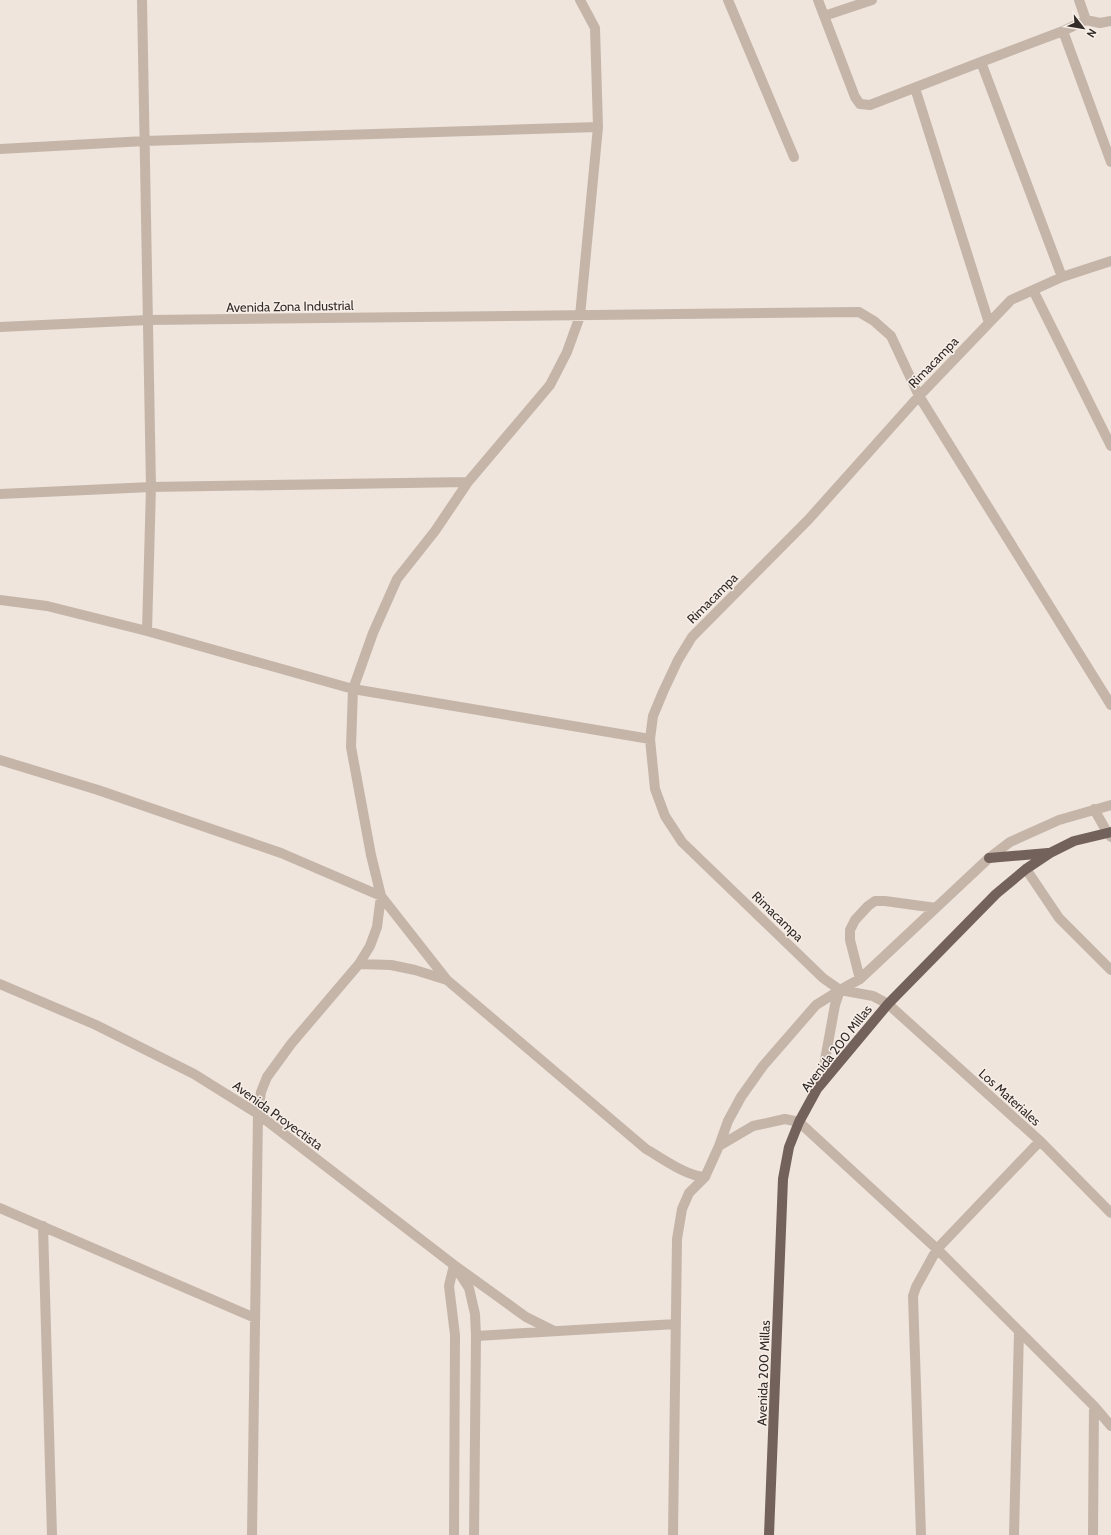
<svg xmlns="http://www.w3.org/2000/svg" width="1111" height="1535" viewBox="0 0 1111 1535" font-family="Cabin,sans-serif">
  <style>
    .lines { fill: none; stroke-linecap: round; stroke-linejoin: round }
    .minor { stroke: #c5b5a9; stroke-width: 10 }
    .major { stroke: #73625b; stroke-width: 10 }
    .labels { text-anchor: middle; stroke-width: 3; stroke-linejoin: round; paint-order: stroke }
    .street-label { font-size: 13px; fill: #332b28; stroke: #f7efe8 }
  </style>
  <rect width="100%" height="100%" fill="#efe5dc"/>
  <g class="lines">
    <path class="minor" d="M142,0L151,487L147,631
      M728,0L794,157
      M818,0L855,97L860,104L870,105L981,62L1063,31L1086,20L1100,23L1111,21
      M1079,0L1086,20
      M824,16L872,0
      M1063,31L1111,162
      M981,62L1062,277
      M915,88L989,323
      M0,149L145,141L598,127
      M1111,261L1062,277L1011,300L919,396L809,519L692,637L678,660L663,692L653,716L650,739L655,789L665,816L682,842L823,978L840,990L873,996L888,1004L1040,1141L1111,1213
      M1033,290L1111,446
      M0,327L148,320L859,312L874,321L891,336L919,396L1111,705
      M0,494L151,487L468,482
      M0,600L47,606L147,631L353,689L650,739
      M0,760L98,790L281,853L381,896L447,980L646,1149C662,1158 686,1176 705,1177
      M1094,809L1107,832L1111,837
      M1026,869L1059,918L1111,970
      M359,964L391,965L415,970L447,980
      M860,979L850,940V930L855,920L868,906L875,901H885L936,908
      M0,984L96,1025L194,1074L258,1114L454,1265L469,1288L475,1314L476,1336L474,1535
      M829,1074L825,1060L835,1005L840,990L860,979L989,858L1010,842L1059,820L1111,805
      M719,1146L753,1126L785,1119L799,1122L937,1249L1094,1406L1111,1426
      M0,1208L255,1318
      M43,1226L52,1535
      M476,1336L676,1324
      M252,1535L258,1114L261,1092L267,1077L291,1044L359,964L370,946L377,927L381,896L371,855L351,747L353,689L373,633L397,579L435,531L468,482L550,385L567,352L580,316L598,127L595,28L580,0
      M454,1535L455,1335L449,1286L454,1265L526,1317L554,1331
      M673,1535L677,1239L682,1209L689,1193L705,1177L719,1146L728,1121L741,1097L763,1066L816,1005L840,990
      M921,1535L913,1296L916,1287L937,1249L1040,1141
      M1014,1535L1019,1331
      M1093,1535L1094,1406"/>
    <path class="major" d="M989,858L1048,853
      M769,1535L783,1179L789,1147L799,1122L817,1089L888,1004L996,894L1026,869L1050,853L1074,841L1111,832"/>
  </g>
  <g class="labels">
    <g class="street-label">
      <text transform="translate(290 306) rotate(-1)" y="5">Avenida Zona Industrial</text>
      <text transform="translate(933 362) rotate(-46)" y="5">Rimacampa</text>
      <text transform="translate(712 598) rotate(-45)" y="5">Rimacampa</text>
      <text transform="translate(778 916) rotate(44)" y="5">Rimacampa</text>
      <text transform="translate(836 1048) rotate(-52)" y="5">Avenida 200 Millas</text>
      <text transform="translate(1010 1097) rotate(42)" y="5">Los Materiales</text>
      <text transform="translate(278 1115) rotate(36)" y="5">Avenida Proyectista</text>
      <text transform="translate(763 1373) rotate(-88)" y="5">Avenida 200 Millas</text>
    </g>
  </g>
  <g transform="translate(1083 28) rotate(121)" stroke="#f7efe8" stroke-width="3" paint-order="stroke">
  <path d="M0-3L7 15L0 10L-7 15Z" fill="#332b28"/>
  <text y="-6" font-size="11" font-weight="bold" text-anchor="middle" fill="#332b28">N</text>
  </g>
</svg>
